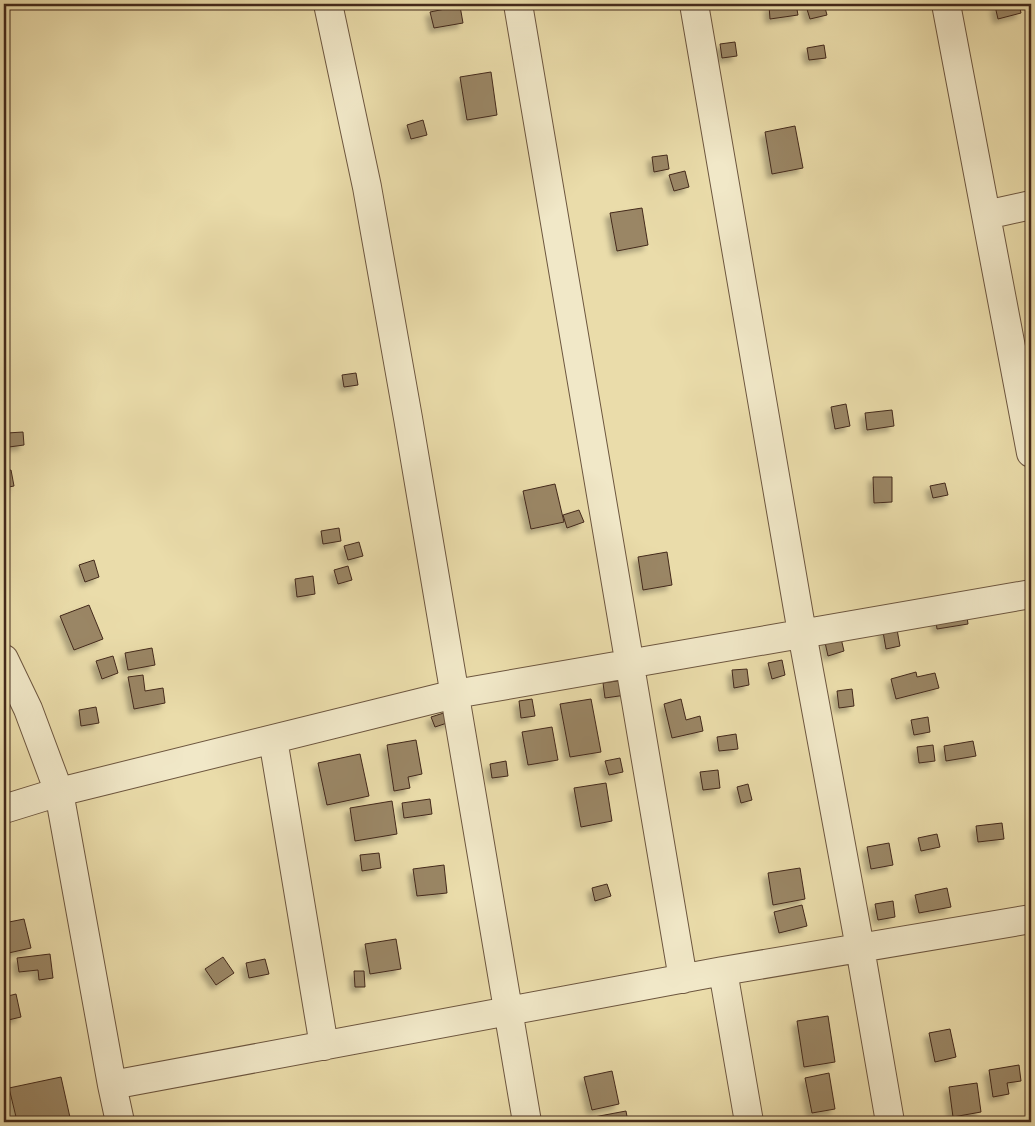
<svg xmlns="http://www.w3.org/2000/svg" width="1035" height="1126" viewBox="0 0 1035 1126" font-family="'IM FELL Great Primer',serif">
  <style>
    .building { fill: #9a8665; stroke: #43291b; filter: url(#shadow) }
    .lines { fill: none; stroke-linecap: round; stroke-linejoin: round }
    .minor-casing { stroke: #6d563f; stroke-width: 30 }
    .minor { stroke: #f1e8c8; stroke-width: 28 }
  </style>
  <defs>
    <filter id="shadow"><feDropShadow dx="-4.5" dy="4.5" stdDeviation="2.5" flood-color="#0004"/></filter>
  </defs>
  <rect width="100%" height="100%" fill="#eadcaa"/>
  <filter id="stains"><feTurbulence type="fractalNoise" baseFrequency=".004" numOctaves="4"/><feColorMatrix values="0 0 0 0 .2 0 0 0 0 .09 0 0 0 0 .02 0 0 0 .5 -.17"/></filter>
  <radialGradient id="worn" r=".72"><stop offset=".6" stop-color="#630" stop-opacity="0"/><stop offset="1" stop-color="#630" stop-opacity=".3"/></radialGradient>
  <path class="building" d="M783,4H796L798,15L770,19L769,6Z
    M814,4H824L827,15L810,19L806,6Z
    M1003,4H1019L1021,13L998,19L995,6Z
    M460,6L463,23L434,28L430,12Z
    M735,42L737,56L722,58L720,44Z
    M824,45L826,58L809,60L807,48Z
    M491,72L497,115L467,120L460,77Z
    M423,120L427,135L411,139L407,125Z
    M795,126L803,168L772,174L765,132Z
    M667,155L669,169L654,172L652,157Z
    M685,171L689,187L674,191L669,175Z
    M642,208L648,245L617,251L610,213Z
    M356,373L358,385L344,387L342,375Z
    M846,404L850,426L835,429L831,407Z
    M892,410L894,426L867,430L865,413Z
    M23,432L24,445L9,447L7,433Z
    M11,470L14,486L4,488V471Z
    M873,477H892V502L874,503Z
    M945,483L948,495L933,498L930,486Z
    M555,484L564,522L531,529L523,491Z
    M579,510L584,522L567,528L563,515Z
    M339,528L341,541L323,544L321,531Z
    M359,542L363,556L348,560L344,546Z
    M667,552L672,585L643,590L638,557Z
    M94,560L99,577L85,582L79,565Z
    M348,566L352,580L338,584L334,570Z
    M313,576L315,594L297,597L295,579Z
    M89,605L103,639L74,650L60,616Z
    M966,610L968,624L937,629L935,615Z
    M896,624L900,646L886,649L882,626Z
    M840,634L844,651L828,656L824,638Z
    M152,648L155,665L128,670L125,653Z
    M113,656L118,673L102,679L96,661Z
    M782,660L785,675L772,679L768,663Z
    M747,669L749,685L734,688L732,670Z
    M916,672L917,677L935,673L939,688L896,699L891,679Z
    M143,675L145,691L163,688L165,703L134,709L128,677Z
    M624,680L626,695L605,698L603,683Z
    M852,689L854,706L839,708L837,691Z
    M532,699L535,716L521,718L519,701Z
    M591,699L601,752L570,757L560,704Z
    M681,699L686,720L700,716L703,731L672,738L664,704Z
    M96,707L99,723L81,726L79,710Z
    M450,711L453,721L435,727L431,717Z
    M928,717L930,732L914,735L911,720Z
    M552,727L558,760L528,765L522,732Z
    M736,734L738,749L719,751L717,737Z
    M416,740L422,774L408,777L410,788L394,791L387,745Z
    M973,741L976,756L946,761L944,746Z
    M933,745L935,761L919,763L917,747Z
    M360,754L369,796L327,805L318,763Z
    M620,758L623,772L609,775L605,761Z
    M506,761L508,776L492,778L490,764Z
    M718,770L720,788L703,790L700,772Z
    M606,783L612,821L581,827L574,788Z
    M748,784L752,800L741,803L737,787Z
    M430,799L432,814L404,818L402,803Z
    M392,801L397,834L355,841L350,808Z
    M1002,823L1004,839L978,842L976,826Z
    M937,834L940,847L921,851L918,838Z
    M889,843L893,865L871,869L867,847Z
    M379,853L381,868L362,871L360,855Z
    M444,865L447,893L417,896L413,869Z
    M800,868L805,899L773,905L768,873Z
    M607,884L611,896L595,901L592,888Z
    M947,888L951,907L919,913L915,895Z
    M893,901L895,917L878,920L875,904Z
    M802,905L807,926L779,933L774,912Z
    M24,919L31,948L4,954V923Z
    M396,939L401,969L370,974L365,944Z
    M50,954L53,978L39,980L38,970L19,972L17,958Z
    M223,957L234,973L216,985L205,969Z
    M265,959L269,974L249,978L246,963Z
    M354,971H364L365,987H355Z
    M16,994L21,1017L4,1021V997Z
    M828,1016L835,1062L804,1067L797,1021Z
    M950,1029L956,1057L935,1062L929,1033Z
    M1019,1065L1021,1081L1007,1083L1009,1094L993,1097L989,1070Z
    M612,1071L619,1104L592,1110L584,1077Z
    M829,1073L835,1109L812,1113L805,1078Z
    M61,1077L71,1122H34L33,1118L17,1121L9,1088Z
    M977,1083L981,1112L953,1117L949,1087Z
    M626,1111L628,1122H595L594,1117Z"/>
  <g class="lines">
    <g class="minor-casing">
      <path id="minor" d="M328,4L367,187L408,418L527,1122
        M518,4L683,979
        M694,4L802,633L860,948L890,1122
        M946,4L1031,453
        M986,215L1031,205
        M4,659L28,709L59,792L112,1085L120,1122
        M273,739L324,1046
        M4,809L59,792L455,694L1031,594
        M723,971L1031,919
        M112,1085L723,971L749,1122"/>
    </g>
    <use href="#minor" class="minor"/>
  </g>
  <rect width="1035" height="1126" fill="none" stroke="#eadcaa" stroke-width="20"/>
  <rect x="5" y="5" width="1025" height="1116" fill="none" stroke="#43291b" stroke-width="2.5"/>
  <rect x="10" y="10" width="1015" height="1106" fill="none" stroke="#43291b"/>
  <rect width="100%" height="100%" filter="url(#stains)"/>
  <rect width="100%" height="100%" fill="url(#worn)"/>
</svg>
